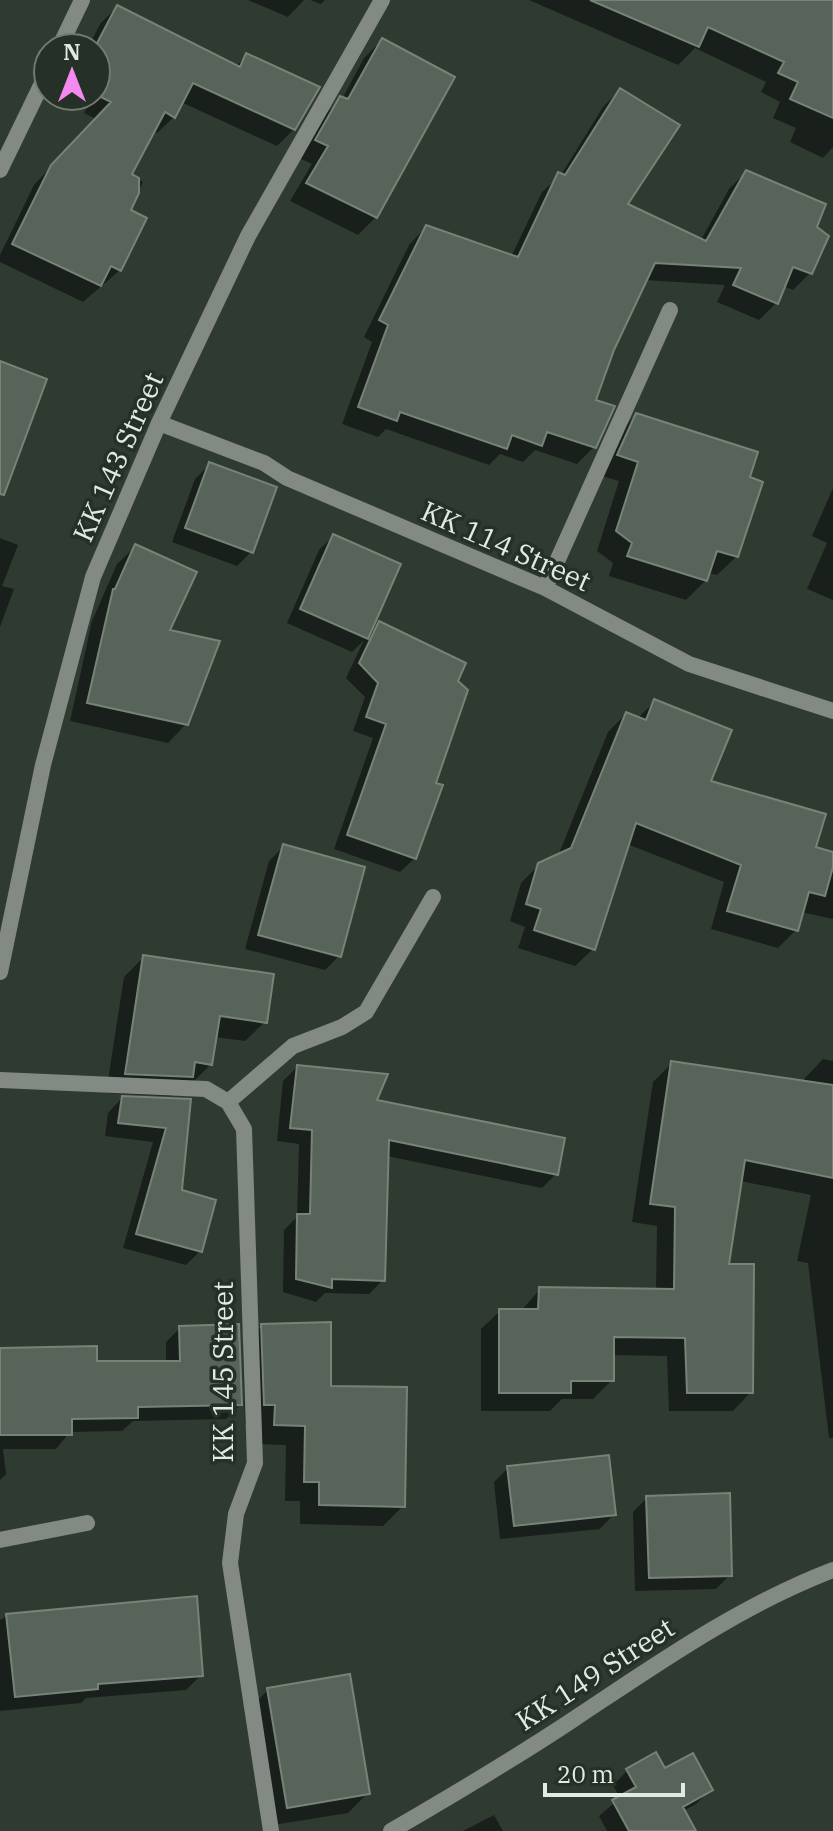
<svg xmlns="http://www.w3.org/2000/svg" width="833" height="1831" viewBox="0 0 833 1831" font-family="'IBM Plex Serif',serif">
  <style>
    .shadow { fill: #0007 }
    .building { fill: #586459; stroke: #768377; stroke-width: 2 }
    .lines { fill: none; stroke-linecap: round; stroke-linejoin: round }
    .service { stroke: #838983; stroke-width: 16 }
    .minor { stroke: #838983; stroke-width: 16 }
    .labels { text-anchor: middle; stroke-width: 7; stroke-linejoin: round; paint-order: stroke }
    .street-label { font-size: 28px; fill: #e3eae3; stroke: #253127 }
  </style>
  <rect width="100%" height="100%" fill="#2f3b31"/>
  <path class="shadow" d="M248,0H304L288,17Z
    M310,0H325L321,4Z
    M529,0H833V147L823,158L790,142L796,128L773,118L780,102L761,92L766,82L695,48L678,65Z
    M117,7L235,67L247,56L294,129L277,146L181,102L174,117L157,133L153,131L130,175L143,182L128,211L120,270L83,302L0,262V255L34,185L96,119L84,113L93,96H96V48H88L100,24Z
    M382,40L376,217L358,235L290,201L312,164L299,158L323,116L342,99L364,58Z
    M620,90L625,205L701,240L729,189L746,172L815,227L810,273L793,290L783,286L776,303L759,320L717,302L725,285L645,280L612,349L594,401V447L577,464L535,450L523,462L500,454L489,465L386,429L378,437L342,424L372,342L364,337L409,245L426,227L511,257L542,192L561,175L603,107Z
    M636,415L747,478L737,556L717,575L708,573L706,580L686,600L609,576L613,563L597,551L619,481L599,475L617,435Z
    M209,465L251,552L237,566L172,542L195,479Z
    M833,488V600L807,589L827,543L812,536Z
    M333,536L367,636L380,624L456,682L415,858L400,872L334,849L373,738L353,731L365,697L346,678L364,640L352,652L287,623L319,550Z
    M0,538L18,545L2,586L14,589L0,627Z
    M136,546L167,631L186,724L168,743L70,721L92,621L117,564Z
    M655,701L709,783L814,848L833,854V919L801,912L796,930L778,948L711,929L724,882L627,844L593,949L575,966L518,948L525,927L510,921L521,883L539,865L558,856L608,732L626,714L637,719Z
    M283,847L339,956L325,970L245,949L269,861Z
    M144,957L265,1022L245,1041L215,1037L211,1064L191,1084L185,1083L171,1096L106,1093L124,977Z
    M823,1059L833,1061V1438H829L808,1263L797,1261L811,1195L740,1181L726,1266L751,1392L733,1411H669L667,1356L612,1355V1380L593,1399H562L550,1411H481V1329L500,1311H521L540,1289L656,1290L657,1226L632,1222L653,1082L672,1063L803,1083L805,1078Z
    M297,1067L374,1102L556,1174L542,1188L387,1156L383,1280L369,1294L325,1293L316,1302L283,1292L284,1230L297,1217L299,1144L277,1141L283,1081Z
    M122,1098L189,1101L180,1192L200,1251L186,1265L123,1248L153,1142L105,1136L108,1113Z
    M262,1326L329,1388L403,1506L383,1526L300,1524V1501H285L286,1445L255,1444L256,1424H245L243,1345Z
    M180,1328L240,1405L226,1419L133,1421L122,1431L70,1432L56,1449H3L6,1474L0,1480V1394L95,1363H166V1342Z
    M508,1468L614,1514L600,1529L500,1539L494,1482Z
    M647,1498L730,1575L716,1589L635,1591L633,1512Z
    M7,1616L201,1675L186,1690L86,1698L81,1703L0,1711V1620Z
    M268,1690L368,1793L348,1813L267,1826L249,1709Z
    M656,1755L664,1770L710,1790L696,1804L683,1811L694,1831H607L599,1816L620,1798L613,1785L627,1771Z
    M494,1815L503,1831H463Z"/>
  <path class="building" d="M590,0H833V118L790,99L798,82L778,73L784,62L708,27L699,47Z
    M117,5L240,67L246,53L320,87L295,130L193,83L175,118L165,112L132,174L139,178V193L131,210L147,218L121,271L111,266L101,286L12,244L51,165L111,102L99,96L109,77L96,70V45Z
    M382,38L455,77L377,218L306,183L328,146L315,140L340,96L348,99Z
    M620,88L680,125L628,204L706,241L746,170L826,204L817,227L829,236L812,274L793,267L778,304L733,285L741,268L655,263L614,350L596,400L615,406L596,448L547,432L542,446L512,435L507,449L400,412L397,421L358,407L388,325L379,320L426,225L518,257L558,172L565,175Z
    M0,361L47,379L4,495L0,494Z
    M636,413L758,452L750,477L763,482L738,557L717,551L707,581L627,556L632,543L616,531L638,462L617,455Z
    M209,462L277,487L253,553L185,528Z
    M333,534L401,564L368,639L300,609Z
    M135,544L197,572L170,630L220,641L188,725L87,703L113,589H115Z
    M379,621L466,663L458,681L468,690L436,783L443,785L416,859L347,835L386,724L366,717L378,683L359,663Z
    M654,699L732,730L711,781L826,814L816,847L833,852V867L825,896L809,892L798,931L727,911L741,865L636,823L595,950L534,930L541,909L526,904L538,863L571,848L626,712L646,720Z
    M283,844L365,867L341,957L258,935Z
    M143,955L274,974L267,1023L220,1016L212,1065L195,1062L193,1077L125,1074Z
    M671,1061L833,1085V1178L745,1160L729,1264H754L753,1393H687L685,1338L614,1337V1381H571V1393H499V1309H538L539,1287L674,1289L675,1207L650,1204Z
    M297,1065L388,1074L377,1100L565,1138L558,1175L389,1140L385,1281L332,1279V1288L296,1279L297,1214H310L312,1130L290,1128Z
    M122,1096L191,1099L182,1190L216,1200L202,1252L136,1234L166,1128L118,1123Z
    M331,1322V1386L407,1387L405,1507L319,1505V1482H304L305,1426L274,1425L275,1405H264L261,1324Z
    M239,1324L242,1405L138,1407V1418L72,1419V1435H0V1348L97,1346V1361H180L179,1326Z
    M609,1455L616,1515L514,1526L507,1466Z
    M730,1493L732,1576L649,1578L646,1496Z
    M197,1596L203,1676L98,1684V1689L15,1697L6,1614Z
    M350,1674L370,1794L287,1808L267,1688Z
    M656,1752L665,1768L693,1753L713,1790L683,1807L696,1831H629L612,1800L636,1787L626,1769Z"/>
  <g class="lines">
    <path class="service" d="M0,1540L87,1523"/>
    <path class="minor" d="M59,48L82,0
      M0,170L48,71
      M159,423L264,463L287,478L545,588L689,664L833,711
      M545,588L670,310
      M0,972L43,765L93,577L159,423L248,236L382,0
      M0,1080L206,1089L228,1102L244,1129L255,1463L236,1514L230,1563L271,1831
      M228,1102L293,1046L342,1027L366,1012L433,897
      M391,1831C453,1795 514,1759 574,1719C657,1664 739,1606 833,1570"/>
  </g>
  <g class="labels">
    <g class="street-label">
      <text transform="translate(118 457) rotate(-66)" y="10">KK 143 Street</text>
      <text transform="translate(506 546) rotate(24)" y="10">KK 114 Street</text>
      <text transform="translate(223 1372) rotate(-90)" y="10">KK 145 Street</text>
      <text transform="translate(595 1674) rotate(-33)" y="10">KK 149 Street</text>
    </g>
  </g>
  <g transform="translate(72 72)"><circle r="38" fill="#253127" stroke="#717b72" stroke-width="2"/>
  <path d="M0-6L14 30L0 20L-14 30Z" fill="#f489f0"/>
  <text y="-12" font-size="22" font-weight="bold" text-anchor="middle" fill="#e3eae3">N</text>
  </g>
  <path d="M545 1783v12h138v-12" fill="none" stroke="#e3eae3" stroke-width="4"/>
  <text x="557" y="1783" font-size="24" fill="#e3eae3" stroke="#253127" stroke-width="6" paint-order="stroke">20 m</text>
</svg>
